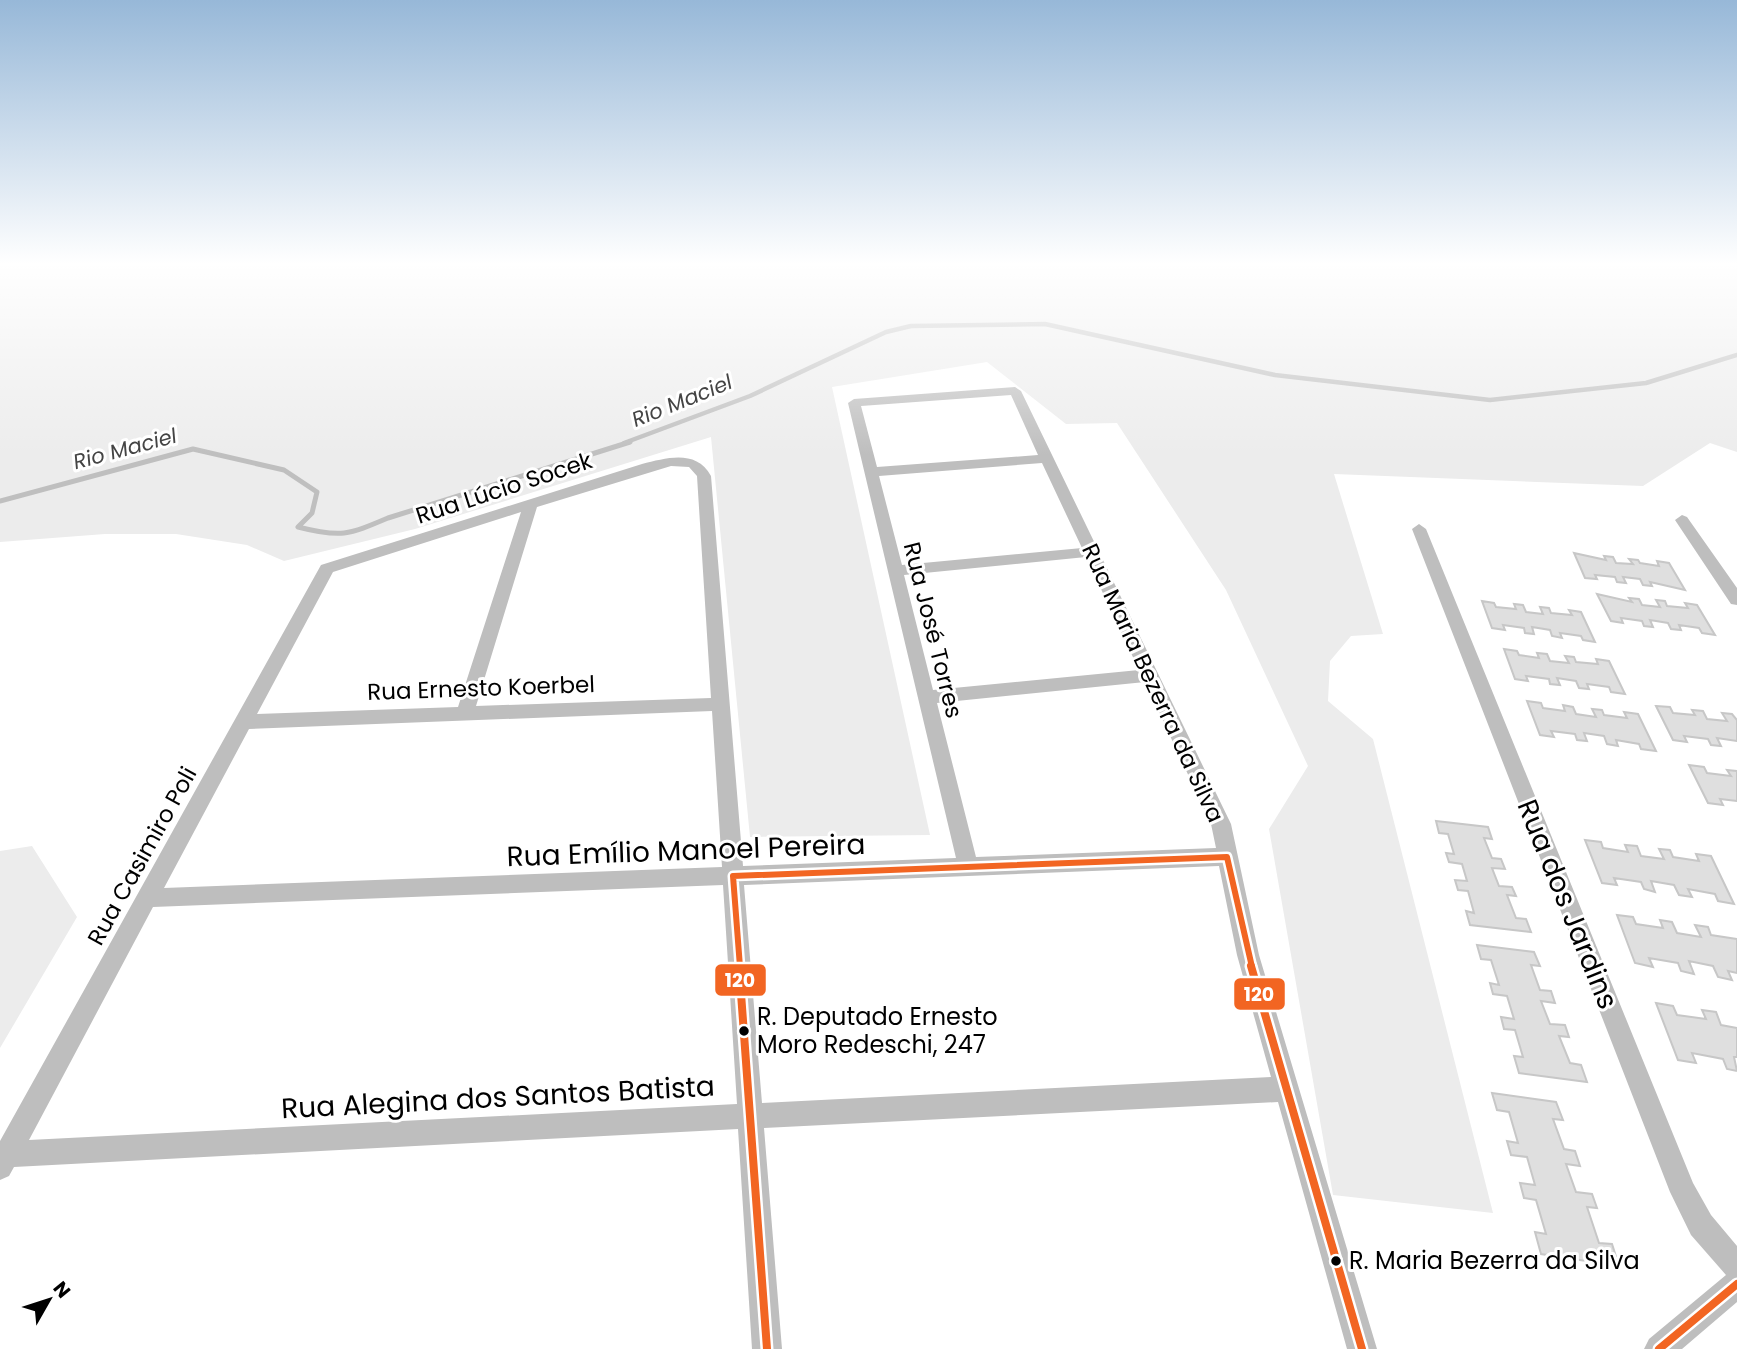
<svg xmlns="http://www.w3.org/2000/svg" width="1737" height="1349" viewBox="0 0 1737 1349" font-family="Poppins,sans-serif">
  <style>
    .green { fill: #ececec }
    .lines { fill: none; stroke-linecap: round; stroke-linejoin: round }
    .stream-far1 { stroke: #bfbfbf; stroke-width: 4.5 }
    .stream { stroke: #bfbfbf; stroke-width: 5 }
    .building { fill: #dfdfdf; stroke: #c7c7c7; stroke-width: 2 }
    .minor { fill: #bebebe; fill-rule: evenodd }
    .bus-1-far1-casing { stroke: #fff; stroke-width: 11 }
    .bus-1-casing { stroke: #fff; stroke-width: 13 }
    .bus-1-far1 { stroke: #f26522; stroke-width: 6 }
    .bus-1 { stroke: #f26522; stroke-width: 8 }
    .bus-dot { fill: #000; stroke: #fff; stroke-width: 2.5 }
    .labels { text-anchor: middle; stroke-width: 6; stroke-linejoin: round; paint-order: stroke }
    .far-water-label { font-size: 21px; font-style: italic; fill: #444; stroke: #fff }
    .street-label { font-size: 23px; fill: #000; stroke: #fff }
    .near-bus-label { font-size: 24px; fill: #000; stroke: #fff; text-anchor: start }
    .near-street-label { font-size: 28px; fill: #000; stroke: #fff }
    .line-badge { stroke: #fff; stroke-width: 2.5 }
    .badge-label { font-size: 19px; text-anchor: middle; font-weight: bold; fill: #fff }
  </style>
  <rect width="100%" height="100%" fill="#fff"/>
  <path class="green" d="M0,266H1737V452L1710,443L1643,486L1334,474L1383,634L1351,636L1330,661L1328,701L1373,739L1493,1213L1333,1195L1269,829L1308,766L1226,590L1117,423L1066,424L987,362L832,387L930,835L750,837L711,437L415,529L284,561L247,545L176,534H105L0,542Z
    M32,846L77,917L0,1048V851Z"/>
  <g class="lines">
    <path class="stream-far1" d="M624,443L750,396L886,332L911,326L1045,324L1275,375L1490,400L1646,383L1737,355"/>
    <path class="stream" d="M0,501L193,449L284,470L317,492L312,513L298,527C341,538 348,535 388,518L630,442"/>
  </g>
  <path class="building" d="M1574,553L1606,560L1604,556L1613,557L1616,563L1633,564L1629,559L1638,560L1640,563L1659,566L1657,561L1669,563L1685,590L1650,582L1652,586L1643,585L1640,579L1623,577L1626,583L1617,582L1615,577L1595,575L1597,579L1585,578Z
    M1597,594L1632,602L1629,598L1639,599L1642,605L1660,607L1656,600L1665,601L1667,606L1688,608L1685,603L1697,605L1715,635L1702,633L1699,628L1679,625L1681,630L1671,629L1668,623L1650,620L1653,627L1644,626L1642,621L1621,618L1623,623L1611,621Z
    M1482,601L1494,603L1496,607L1516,609L1514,604L1523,605L1526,612L1543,614L1540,607L1549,608L1551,613L1572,615L1569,610L1581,612L1595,642L1583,640L1581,636L1560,633L1562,638L1552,636L1550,630L1532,627L1534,634L1525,633L1524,628L1503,625L1505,630L1492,628Z
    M1504,649L1517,651L1519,655L1539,658L1537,653L1547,654L1550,661L1569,663L1565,656L1574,657L1576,662L1598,664L1596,659L1609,661L1625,694L1611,692L1609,687L1587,684L1589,689L1579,688L1576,681L1557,678L1560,685L1550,684L1549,679L1526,676L1528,681L1515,679Z
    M1527,701L1541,703L1543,708L1565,711L1563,705L1573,707L1576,714L1596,717L1592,709L1602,710L1604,715L1627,718L1624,712L1638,714L1656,751L1641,749L1639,744L1616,740L1618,746L1607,744L1604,736L1584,733L1587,741L1577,740L1575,734L1551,731L1554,737L1540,735Z
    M1656,706L1670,707L1673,713L1695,715L1692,710L1703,711L1707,719L1727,721L1722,713L1732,714L1737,720V741L1717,738L1721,746L1711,745L1708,739L1684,736L1687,742L1673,740Z
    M1689,765L1704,767L1707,773L1731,776L1727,770L1737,771V801L1720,799L1723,805L1708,803Z
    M1436,821L1488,827L1492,839L1484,838L1492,858L1501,859L1505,869L1492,868L1499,886L1512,887L1516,896L1507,895L1516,918L1526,919L1531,932L1470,925L1466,911L1474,913L1468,891L1458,890L1455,880L1467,881L1462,864L1449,862L1446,853L1454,854L1448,834L1439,833Z
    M1585,840L1601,842L1603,848L1628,852L1625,845L1637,846L1641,856L1664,859L1659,849L1670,850L1673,857L1699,861L1696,854L1711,856L1734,904L1718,901L1715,894L1688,889L1692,897L1679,895L1674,885L1651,881L1655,892L1644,889L1641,882L1614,878L1617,885L1602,883Z
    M1617,915L1633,917L1636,924L1663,928L1660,920L1672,922L1677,933L1701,937L1695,925L1708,927L1711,935L1737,939V973L1728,971L1732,980L1718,977L1713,966L1689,961L1694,974L1681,971L1678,963L1649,958L1653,967L1635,963Z
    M1477,945L1534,952L1540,966L1531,965L1540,990L1551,991L1555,1003L1541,1001L1550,1024L1565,1025L1569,1037L1559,1036L1570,1063L1581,1065L1587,1082L1519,1073L1514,1056L1523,1057L1515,1030L1504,1029L1501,1017L1514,1019L1507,996L1493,994L1490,983L1499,985L1491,960L1481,959Z
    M1656,1003L1673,1006L1677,1015L1706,1019L1702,1010L1716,1012L1721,1025L1737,1028V1057H1734L1737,1071L1727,1069L1723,1059L1692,1053L1696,1063L1678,1060Z
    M1492,1093L1556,1102L1563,1120L1553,1119L1564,1149L1575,1151L1580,1166L1566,1164L1576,1192L1592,1194L1597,1208L1587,1207L1599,1243L1612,1244L1619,1266L1541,1254L1535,1232L1546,1234L1536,1200L1524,1198L1520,1183L1535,1185L1527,1157L1511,1155L1507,1141L1518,1143L1509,1112L1497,1110Z"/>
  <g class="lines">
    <path class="minor" d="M1015,387L1021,391L1231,824L1259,955L1377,1349H1347L1278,1102L764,1128L782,1349H752L738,1129L14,1167L9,1176L0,1180V1141L321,565L642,464C667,458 696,449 711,476L743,866L956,858L848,403L854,399ZM1011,395L1038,455L877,467L861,406ZM1042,463L1082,548L902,565L879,476ZM671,466L689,467L697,476L711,698L476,706L537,507ZM521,512L458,707L257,714L333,572ZM1086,557L1139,670L933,690L904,575ZM1145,682L1211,824L1216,848L976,857L937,703ZM712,711L722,867L164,888L249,729ZM1219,866L1237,955L1271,1077L762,1103L744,885ZM723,885L737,1104L29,1140L153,907Z
      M1682,515L1687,517L1737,588V605L1731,604L1675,520Z
      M1419,524L1426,529L1693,1183L1711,1215L1737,1246V1302L1682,1349H1644L1649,1339L1726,1275L1691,1235L1670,1192L1412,529Z"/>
    <g class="bus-1-far1-casing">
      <path id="bus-1-far1" d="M740,967L733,876L1227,857L1252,967"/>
    </g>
    <g class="bus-1-casing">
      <path id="bus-1" d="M739,966L767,1349
        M1251,966L1362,1349
        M1659,1349L1737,1284"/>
    </g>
    <use href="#bus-1-far1" class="bus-1-far1"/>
    <use href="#bus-1" class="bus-1"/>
  </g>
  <linearGradient id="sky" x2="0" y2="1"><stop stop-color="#97b8d8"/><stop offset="0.58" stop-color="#fff"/><stop offset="1" stop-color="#fff" stop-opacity="0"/></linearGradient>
  <rect width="1737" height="455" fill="url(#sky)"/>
  <g class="bus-dot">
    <circle cx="744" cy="1031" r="6"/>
    <circle cx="1336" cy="1261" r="6"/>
  </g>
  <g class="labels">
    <g class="far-water-label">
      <text transform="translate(682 401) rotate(-22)" y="7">Rio Maciel</text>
      <text transform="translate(125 449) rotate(-15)" y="7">Rio Maciel</text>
    </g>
    <g class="street-label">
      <text transform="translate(504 488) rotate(-18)" y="8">Rua Lúcio Socek</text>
      <text transform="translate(933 630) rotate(76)" y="8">Rua José Torres</text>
      <text transform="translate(1153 683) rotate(65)" y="8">Rua Maria Bezerra da Silva</text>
      <text transform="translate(481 688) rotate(-2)" y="8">Rua Ernesto Koerbel</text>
      <text transform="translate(142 856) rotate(-61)" y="8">Rua Casimiro Poli</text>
    </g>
    <g class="near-bus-label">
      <text x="757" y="1025">R. Deputado Ernesto<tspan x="757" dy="28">Moro Redeschi, 247</tspan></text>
      <text x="1349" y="1269">R. Maria Bezerra da Silva</text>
    </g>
    <g class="near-street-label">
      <text transform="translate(686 850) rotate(-2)" y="10">Rua Emílio Manoel Pereira</text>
      <text transform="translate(1568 904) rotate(68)" y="10">Rua dos Jardins</text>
      <text transform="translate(498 1097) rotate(-3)" y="10">Rua Alegina dos Santos Batista</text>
    </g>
  </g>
  <g class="line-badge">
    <rect x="714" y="963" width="53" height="34" rx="7" fill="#f26522"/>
    <rect x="1233" y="977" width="53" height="34" rx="7" fill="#f26522"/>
  </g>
  <g class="badge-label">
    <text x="740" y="987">120</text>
    <text x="1259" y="1001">120</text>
  </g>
  <g transform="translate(49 1300) rotate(51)" stroke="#ffffff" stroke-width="5" paint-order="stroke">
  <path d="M0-5L12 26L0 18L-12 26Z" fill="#000000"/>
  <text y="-10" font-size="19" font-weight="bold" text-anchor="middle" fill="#000000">N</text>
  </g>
</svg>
